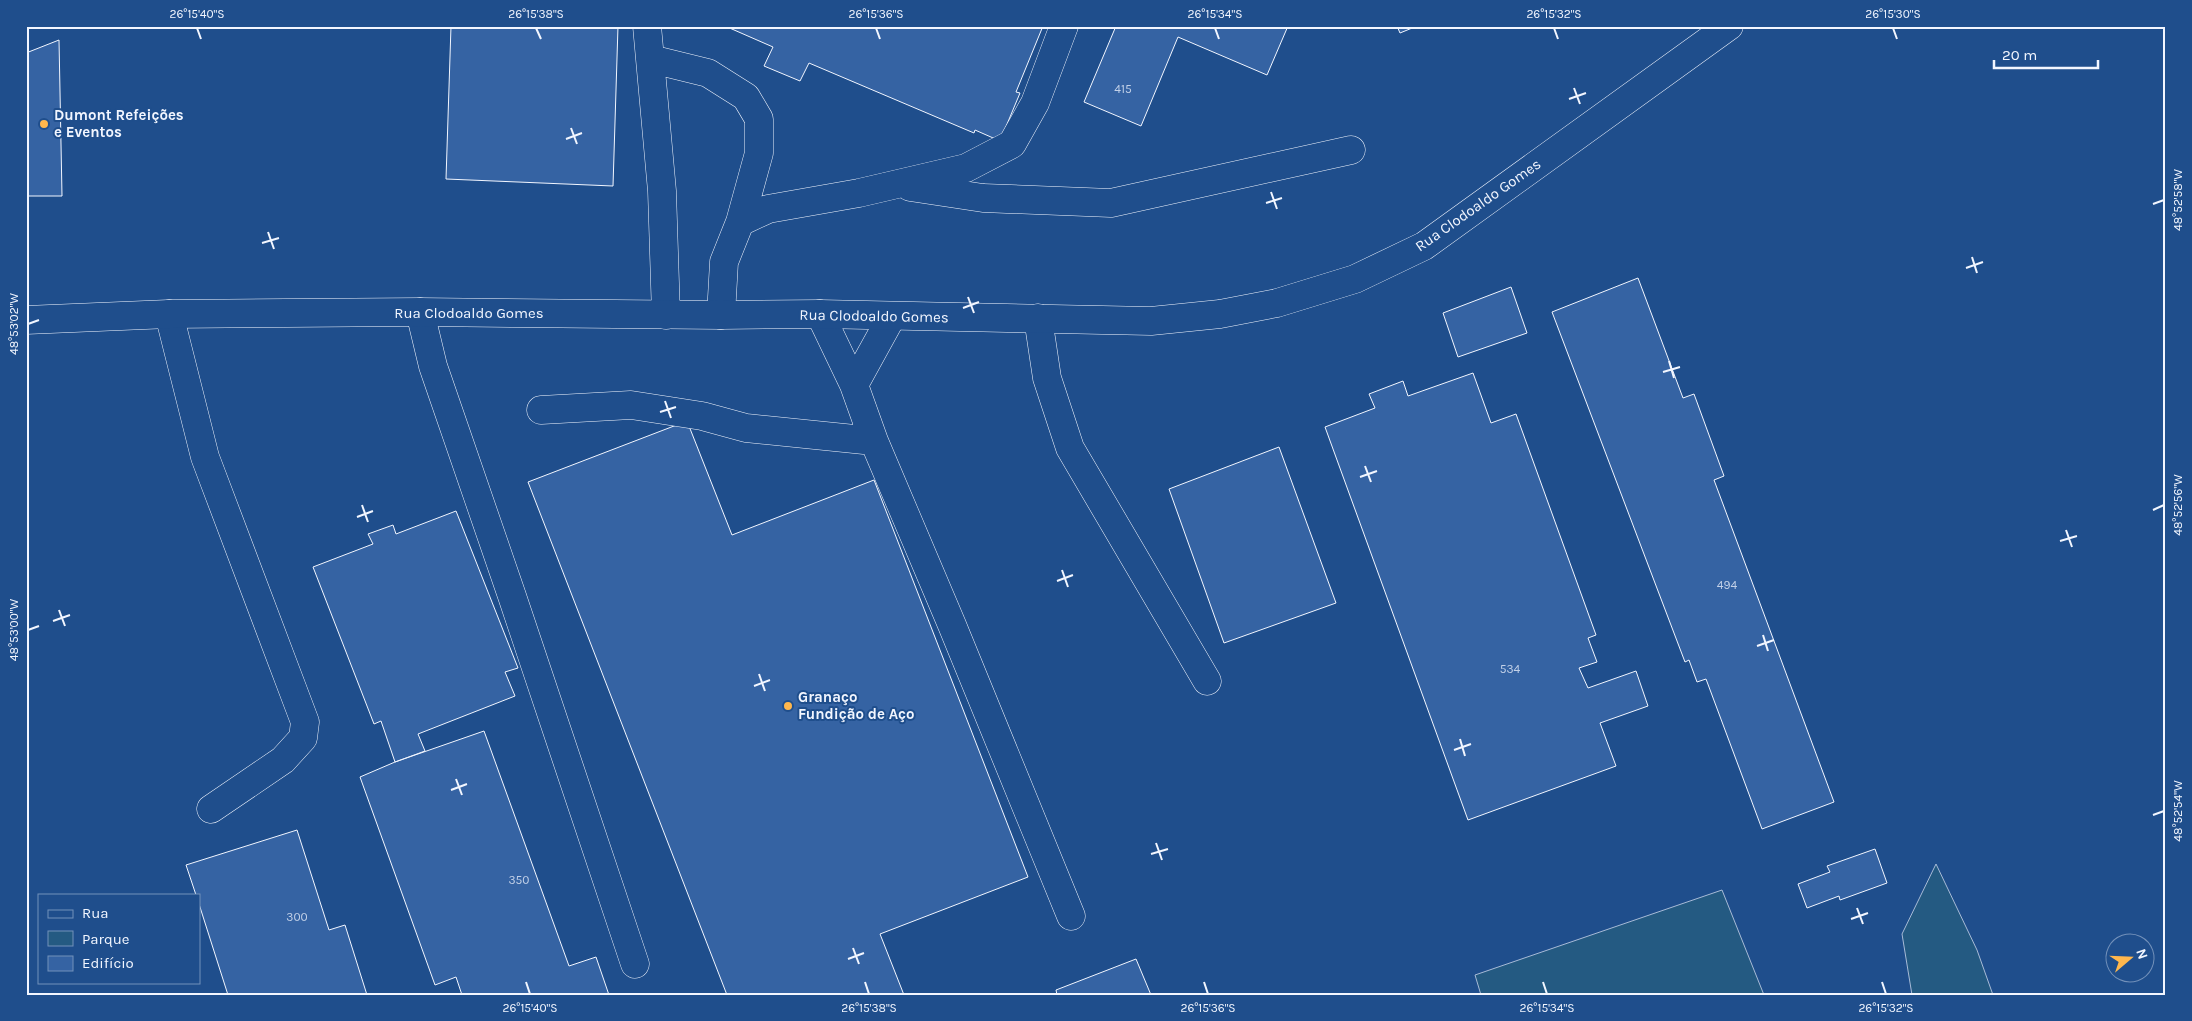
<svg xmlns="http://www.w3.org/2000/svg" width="2192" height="1021" viewBox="0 0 2192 1021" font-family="Karla,sans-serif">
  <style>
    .green { fill: #245a82; stroke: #a8bbd7 }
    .building { fill: #3563a3; stroke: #f2f6ff }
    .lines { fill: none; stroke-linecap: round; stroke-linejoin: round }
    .minor-casing { stroke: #f2f6ff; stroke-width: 29 }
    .major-casing { stroke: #f2f6ff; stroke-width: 29 }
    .minor { stroke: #1f4e8c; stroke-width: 28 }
    .major { stroke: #1f4e8c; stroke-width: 28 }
    .ticks { fill: none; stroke: #f2f6ff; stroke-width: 2 }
    .poi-dot { fill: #ffb74d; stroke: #1f4e8c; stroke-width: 2 }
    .labels { text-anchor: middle; stroke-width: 4; stroke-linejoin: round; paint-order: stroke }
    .number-label { font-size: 12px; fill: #c3d1e8 }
    .poi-label { font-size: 15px; font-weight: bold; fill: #f2f6ff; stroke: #1f4e8c; text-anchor: start }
    .street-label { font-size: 15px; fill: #f2f6ff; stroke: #1f4e8c }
    .neatline { fill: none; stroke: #f2f6ff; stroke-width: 2 }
    .ticks-label { font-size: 12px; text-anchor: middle; fill: #f2f6ff }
  </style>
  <rect width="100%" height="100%" fill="#1f4e8c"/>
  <path class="green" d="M1936,864L1977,950L1993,995H1912L1902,934Z
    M1722,890L1764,995H1481L1475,975Z"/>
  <path class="building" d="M451,26H618L613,186L446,179Z
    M725,26H1043L1016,92L1020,93L1000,141L975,130L974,133L809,63L800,81L764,66L773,47Z
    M1116,26H1288L1267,75L1178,37L1141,126L1084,102Z
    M1397,26H1417L1400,33Z
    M59,40L62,196H26V53Z
    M1638,278L1683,398L1694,394L1724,476L1714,480L1834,802L1762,829L1706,679L1697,682L1689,660L1685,662L1552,312Z
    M1511,287L1527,333L1458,357L1443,313Z
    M1473,373L1491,423L1516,414L1596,635L1588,638L1597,662L1579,668L1588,688L1636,671L1648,706L1600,723L1616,766L1468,820L1325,427L1375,408L1369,394L1403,381L1408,396Z
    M687,421L732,535L874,480L1028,877L880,934L904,995H727L528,482Z
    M1279,447L1336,603L1224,643L1169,489Z
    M456,511L518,668L505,672L515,696L418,734L425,751L395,762L381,721L374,724L313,567L373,544L368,534L393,525L396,534Z
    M484,731L569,966L596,957L609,995H462L456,977L435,985L360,777L395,762Z
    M297,830L329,930L345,925L367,995H228L199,904V895H196L186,865Z
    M1875,849L1887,883L1840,900L1839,896L1807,908L1798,884L1830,872L1827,866Z
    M1136,959L1151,995H1057L1056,990Z"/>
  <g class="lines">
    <g class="minor-casing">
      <path id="minor" d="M647,26L662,191L666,315
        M651,59L708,73L746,97L759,119V153L740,222
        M910,187L983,198L1111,203L1351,150
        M420,312L433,366L512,596L635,964
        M169,314L205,457L305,722L303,738L283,760L211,809
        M820,314L854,385L874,441L952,625L1071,916
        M721,315L724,262L740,222L768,209L859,193L966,168L1012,144L1035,103L1064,26
        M1038,318L1047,378L1070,448L1207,681
        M854,385L892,316
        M541,410L631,405L702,416L746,428L874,441"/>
    </g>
    <g class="major-casing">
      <path id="major" d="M26,320L169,314L420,312L721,315L820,314L1151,321L1220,314L1277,303L1355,279L1424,246L1729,26"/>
    </g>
    <use href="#minor" class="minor"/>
    <use href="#major" class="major"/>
  </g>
  <path class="ticks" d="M197,28L201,39M536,28L541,39M876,28L880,39M1215,28L1219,39M1554,28L1558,39M1893,28L1897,39M1574,88L1580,104M1569,99L1586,93M571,128L577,144M566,139L582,133M1271,192L1277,209M1266,203L1282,198M2153,204L2164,200M268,232L274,249M262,243L279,238M1972,257L1977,273M1966,268L1983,262M968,297L974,313M963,308L979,302M28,324L39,320M1669,361L1674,378M1663,372L1680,367M665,401L671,418M660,412L676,407M1365,466L1371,482M1360,477L1377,471M362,505L368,522M2153,510L2164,505M357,517L373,511M2066,530L2072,547M2060,541L2077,536M1062,570L1068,587M1057,581L1073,575M59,610L65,626M53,621L70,615M28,630L39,626M1763,635L1768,651M1757,646L1774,640M759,674L765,691M754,686L770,680M1460,739L1465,756M1454,750L1471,744M456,779L462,795M451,790L467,784M2153,815L2164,811M1156,843L1162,860M1151,854L1168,849M1857,908L1863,924M1851,919L1868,913M853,948L859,964M848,959L864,953M526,982L530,994M865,982L869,994M1204,982L1208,994M1543,982L1547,994M1882,982L1886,994"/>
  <g class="poi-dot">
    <circle cx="44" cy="124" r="5"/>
    <circle cx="788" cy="706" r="5"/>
  </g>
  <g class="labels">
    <g class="number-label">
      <text x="1123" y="93">415</text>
      <text x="1727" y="589">494</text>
      <text x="1510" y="673">534</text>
      <text x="519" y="884">350</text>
      <text x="297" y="921">300</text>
    </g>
    <g class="poi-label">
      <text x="54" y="120">Dumont Refeições<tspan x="54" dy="17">e Eventos</tspan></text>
      <text x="798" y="702">Granaço<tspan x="798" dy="17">Fundição de Aço</tspan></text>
    </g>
    <g class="street-label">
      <text transform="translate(1478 205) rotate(-35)" y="5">Rua Clodoaldo Gomes</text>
      <text x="469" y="318">Rua Clodoaldo Gomes</text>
      <text transform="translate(874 316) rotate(1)" y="5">Rua Clodoaldo Gomes</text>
    </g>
  </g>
  <rect width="2192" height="1021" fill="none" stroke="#1f4e8c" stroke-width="55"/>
  <rect x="38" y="894" width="162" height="90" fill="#1f4e8c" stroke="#7391ba"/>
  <rect x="48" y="910" width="25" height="8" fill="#1f4e8c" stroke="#7391ba"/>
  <text x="82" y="918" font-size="15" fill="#f2f6ff">Rua</text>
  <rect x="48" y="931" width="25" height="15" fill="#245a82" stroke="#7391ba"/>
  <text x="82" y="944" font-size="15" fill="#f2f6ff">Parque</text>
  <rect x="48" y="956" width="25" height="15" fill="#3563a3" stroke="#7391ba"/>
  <text x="82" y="968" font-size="15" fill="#f2f6ff">Edifício</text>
  <g transform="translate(2130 958) rotate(71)"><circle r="24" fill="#1f4e8c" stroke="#7391ba"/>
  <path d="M0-4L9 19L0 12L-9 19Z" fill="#ffb74d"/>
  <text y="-8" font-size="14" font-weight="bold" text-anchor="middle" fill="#f2f6ff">N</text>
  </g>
  <path d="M1994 60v8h104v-8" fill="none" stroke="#f2f6ff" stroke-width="2.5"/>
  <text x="2002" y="60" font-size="15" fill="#f2f6ff" stroke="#1f4e8c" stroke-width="4" paint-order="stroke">20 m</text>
  <rect x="28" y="28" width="2136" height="966" class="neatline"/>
  <g class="ticks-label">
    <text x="197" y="18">26°15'40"S</text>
    <text x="536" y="18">26°15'38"S</text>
    <text x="876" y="18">26°15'36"S</text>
    <text x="1215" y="18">26°15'34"S</text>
    <text x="1554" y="18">26°15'32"S</text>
    <text x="1893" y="18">26°15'30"S</text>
    <text transform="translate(2178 200) rotate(-90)" y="4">48°52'58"W</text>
    <text transform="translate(14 324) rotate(-90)" y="4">48°53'02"W</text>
    <text transform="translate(2178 505) rotate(-90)" y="4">48°52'56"W</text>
    <text transform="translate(14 630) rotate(-90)" y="4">48°53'00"W</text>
    <text transform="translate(2178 811) rotate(-90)" y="4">48°52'54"W</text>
    <text x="530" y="1012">26°15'40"S</text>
    <text x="869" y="1012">26°15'38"S</text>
    <text x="1208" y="1012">26°15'36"S</text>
    <text x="1547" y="1012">26°15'34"S</text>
    <text x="1886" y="1012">26°15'32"S</text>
  </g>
</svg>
